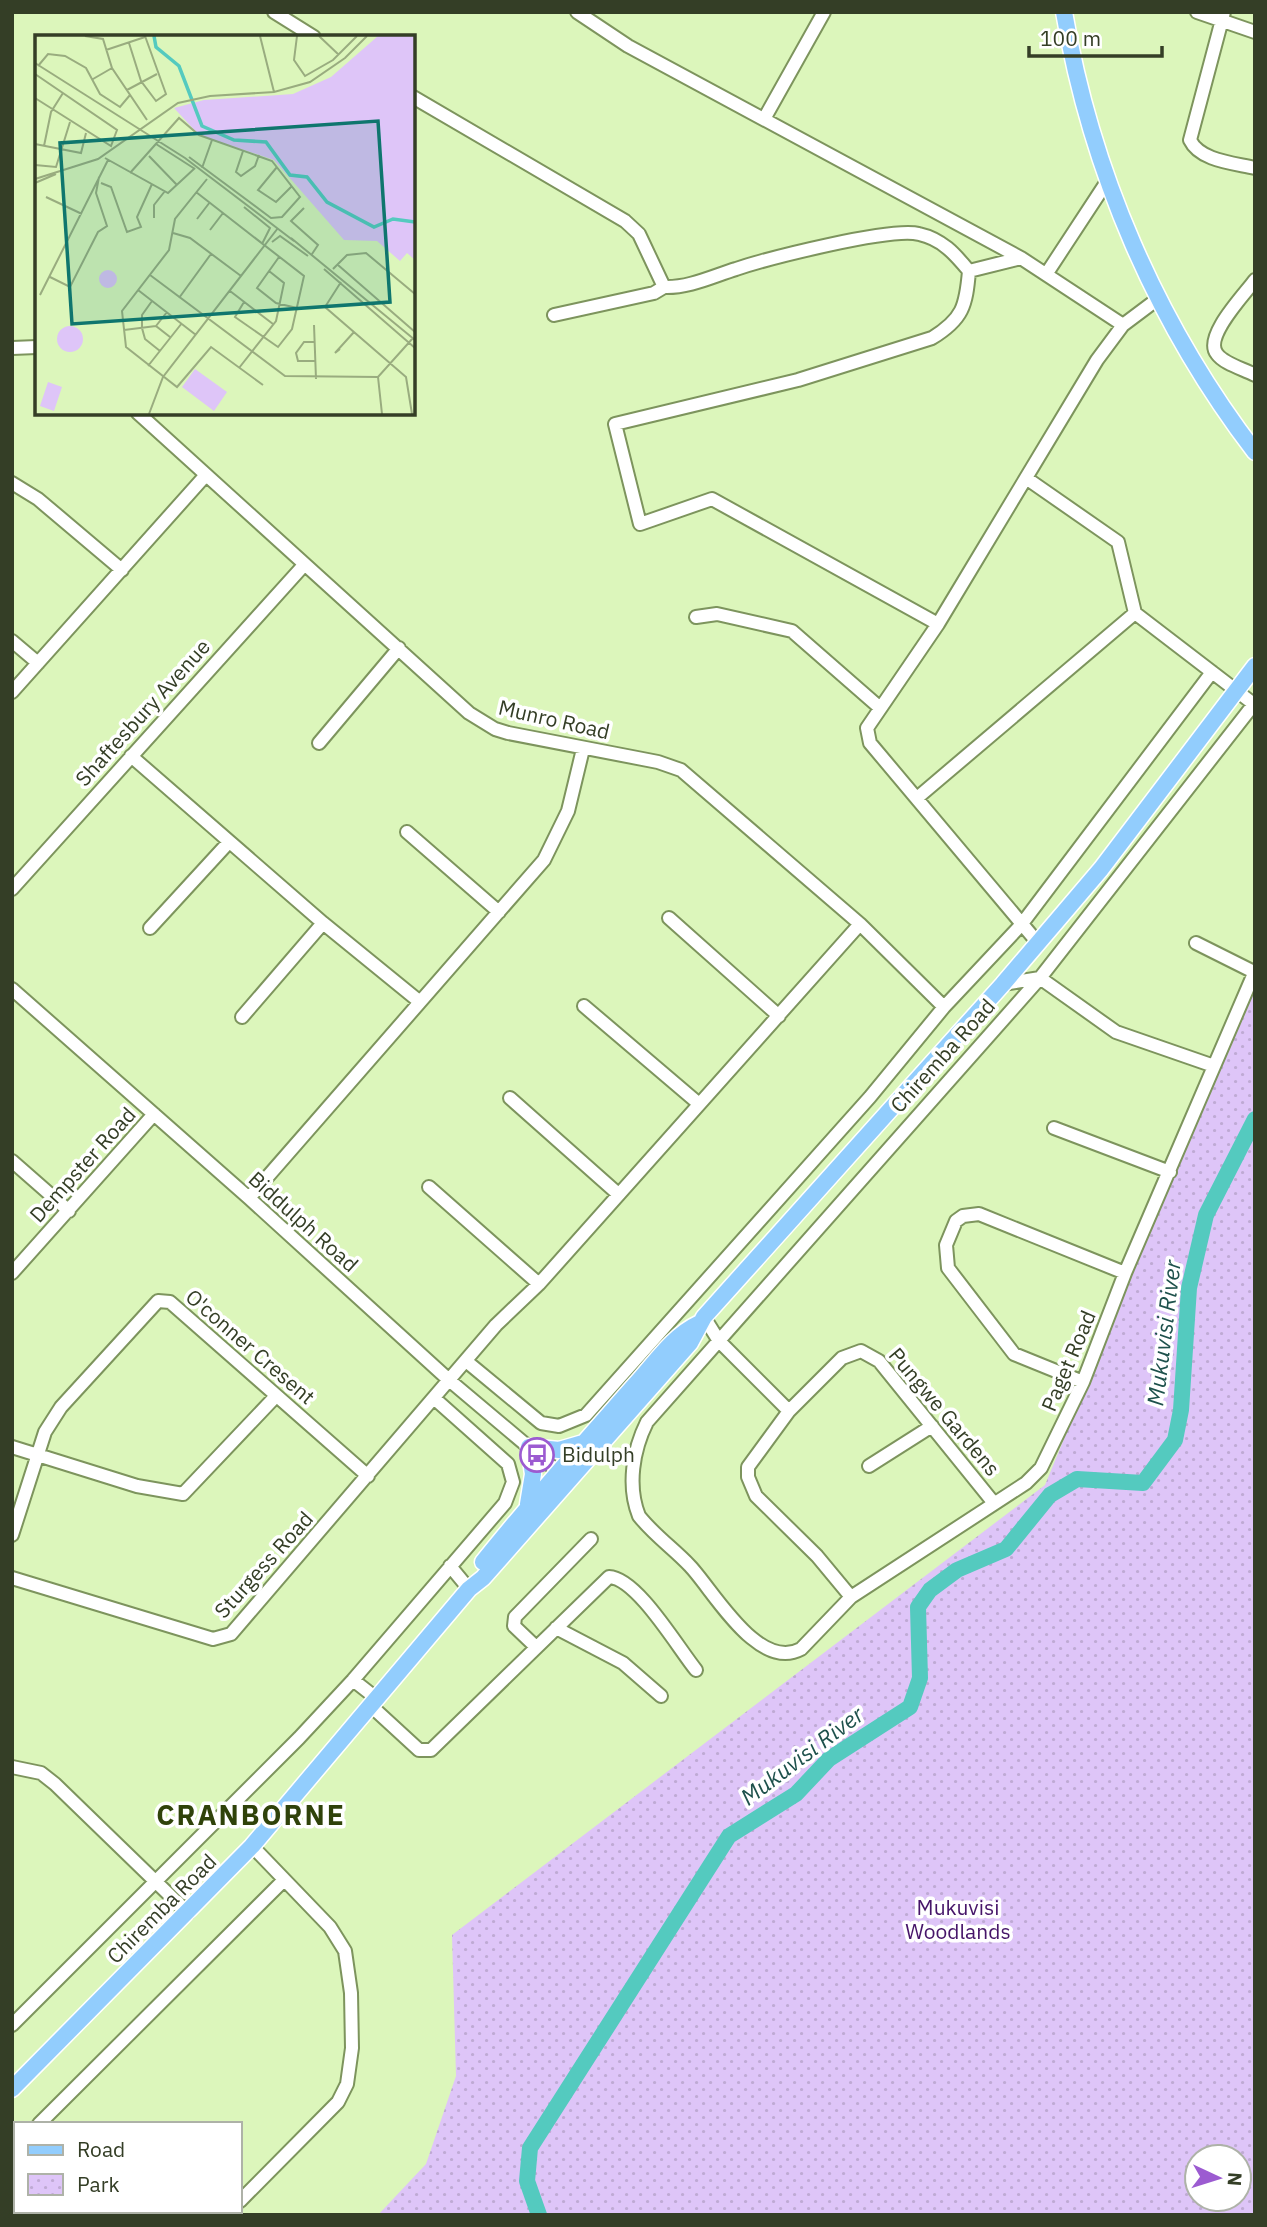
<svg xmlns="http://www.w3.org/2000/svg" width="1267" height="2227" viewBox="0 0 1267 2227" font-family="'IBM Plex Sans',sans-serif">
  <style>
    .park { fill: url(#park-dots); fill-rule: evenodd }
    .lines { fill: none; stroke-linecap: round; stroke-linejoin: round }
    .river { stroke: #54cabf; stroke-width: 16 }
    .minor-casing { stroke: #7d945d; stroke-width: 16 }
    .major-casing { stroke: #fff; stroke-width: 19 }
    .minor { stroke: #fff; stroke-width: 12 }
    .major { stroke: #92cdfd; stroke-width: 16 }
    .labels { text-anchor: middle; stroke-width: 7; stroke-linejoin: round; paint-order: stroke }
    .street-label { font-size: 21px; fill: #343e26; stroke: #fff }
    .poi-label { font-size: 21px; fill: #343e26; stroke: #fff; text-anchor: start }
    .park-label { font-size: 21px; fill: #461569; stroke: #fff }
    .water-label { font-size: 23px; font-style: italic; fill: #1e514c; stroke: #fff }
    .district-label { font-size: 28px; font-weight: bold; letter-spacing: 2px; fill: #2f420a; stroke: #fff }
    .inset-river { fill: none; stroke: #54cabf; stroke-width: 3.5 }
    .inset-road { fill: none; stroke: #99ac7f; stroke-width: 2 }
    .view { fill: #0f766e; fill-opacity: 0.15; stroke: #0f766e; stroke-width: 3.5 }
    .inset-edge { fill: none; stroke: #343e26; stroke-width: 3.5 }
  </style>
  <defs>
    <pattern id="park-dots" width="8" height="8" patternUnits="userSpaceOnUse" patternTransform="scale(1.75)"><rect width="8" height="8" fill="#dec5f8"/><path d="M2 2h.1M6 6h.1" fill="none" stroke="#bfaad4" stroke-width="1.8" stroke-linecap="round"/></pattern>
  </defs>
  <rect width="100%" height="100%" fill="#dcf6bb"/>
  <path class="park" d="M1255,975V2215H378L426,2164L456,2076L452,1935L1045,1485ZM1197,2157H1239V2199H1197Z"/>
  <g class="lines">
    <path class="river" d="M539,2215L527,2181L530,2148L729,1836L796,1794L829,1759L910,1707L920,1678L918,1607L930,1590L957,1570L1006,1549L1050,1495L1077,1479L1143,1483L1175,1440L1181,1410L1189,1288L1206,1215L1255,1119"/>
    <g class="minor-casing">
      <path id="minor" d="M274,12L314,37
        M577,12L628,46L1021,258L1123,325
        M1197,12L1255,32
        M1224,12L1190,140C1200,161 1234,163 1255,168
        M413,97L625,221L639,234L664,287C689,288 713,276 736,269C769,258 891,227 919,234C942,239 955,254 969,271L1021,258
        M764,119L824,12
        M1047,273L1108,180
        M1255,280C1244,295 1203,337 1217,354C1224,364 1244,369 1255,375
        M554,315L654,293L664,287
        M12,348L37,347
        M138,413L469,713L495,729L508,733L658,762L681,770L860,924L944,1007
        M1026,478L1118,542L1135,613L1255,705
        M12,483L38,499L122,570
        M696,617L717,614L792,631L879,707
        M938,624L712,499L640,524L615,424L798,380L932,338C963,319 966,306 969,271
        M12,641L38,663
        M12,692L205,476
        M1254,704L1040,978L647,1422C633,1450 627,1486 639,1516C654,1535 674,1549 690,1566C713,1590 758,1672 801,1649L851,1597L1026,1483L1041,1468L1083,1382L1125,1273L1255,971
        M319,743L399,648
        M131,756L323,923L420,1002
        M917,798L1135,613
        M407,832L499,912
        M12,889L304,565
        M669,918L779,1016
        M150,928L229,842
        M1038,943L870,743L867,728L938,624L1097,360L1123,325L1159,298
        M1196,943L1254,972
        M1003,984L1040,978L1116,1032L1214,1066
        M12,989L249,1198L449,1380L563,1476
        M584,1006L698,1103
        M242,1017L323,923
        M510,1098L617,1193
        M1054,1128L1170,1172
        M12,1161L69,1211
        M429,1187L539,1284
        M249,1198L544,860L568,811L583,749
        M12,1273L154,1114
        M704,1317L719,1341L789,1411
        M466,1361L541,1423L559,1426L586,1415L870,1097L944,1007L1021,925L1212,672
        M1083,1382L1014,1354L948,1268L946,1245L956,1221L963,1216L979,1214L1125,1273
        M12,1447L137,1486L183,1494L276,1396
        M869,1466L932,1426
        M12,1535L45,1432L61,1407L158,1301L170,1302L368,1476
        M450,1566L469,1589
        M12,1578L213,1639L231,1634L496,1325L539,1284L860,924
        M851,1597L817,1556L756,1496L748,1477V1467L789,1411L842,1358L861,1351L879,1361L993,1502
        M556,1628L623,1663L661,1696
        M536,1647L514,1626L515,1617L591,1539
        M353,1680L376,1698
        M370,1705L419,1750H431L609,1577C637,1578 678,1648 696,1670
        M12,1767L41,1773L55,1784L188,1913
        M12,2025L299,1738L353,1680L505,1503L513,1482L508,1464L435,1399
        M39,2124L283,1881
        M12,2150L16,2146
        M240,2201L338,2102L347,2084L352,2048L351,1993L345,1951L330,1927L252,1846
        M227,2215L230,2211"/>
    </g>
    <g class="major-casing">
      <path id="major" d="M1064,12C1091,171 1157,324 1255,452
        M528,1504L533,1474L529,1447L559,1450L583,1443
        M483,1562C531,1502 582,1445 633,1387C653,1366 672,1336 698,1324
        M12,2089L252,1846L469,1589L483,1578L690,1343L704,1317L1003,984L1101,869L1255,666"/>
    </g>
    <use href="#minor" class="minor"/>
    <use href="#major" class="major"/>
  </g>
  <defs>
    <g id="bus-ring" transform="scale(1.75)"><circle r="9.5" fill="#fff" stroke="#9c5bd1" stroke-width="1.5"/><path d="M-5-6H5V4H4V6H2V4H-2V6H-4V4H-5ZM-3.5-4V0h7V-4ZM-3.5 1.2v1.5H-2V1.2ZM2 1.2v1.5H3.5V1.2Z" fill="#9c5bd1"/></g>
  </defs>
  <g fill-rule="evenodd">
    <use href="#bus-ring" x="537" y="1455"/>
  </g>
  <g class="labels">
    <g class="street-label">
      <text transform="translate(143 713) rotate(-48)" y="7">Shaftesbury Avenue</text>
      <text transform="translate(554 720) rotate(13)" y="7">Munro Road</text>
      <text transform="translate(943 1056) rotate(-48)" y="7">Chiremba Road</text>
      <text transform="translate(83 1165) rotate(-48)" y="7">Dempster Road</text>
      <text transform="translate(303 1222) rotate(42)" y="7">Biddulph Road</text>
      <text transform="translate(250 1347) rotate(41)" y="7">O'conner Cresent</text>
      <text transform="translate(1069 1361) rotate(-67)" y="7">Paget Road</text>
      <text transform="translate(944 1412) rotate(50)" y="7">Pungwe Gardens</text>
      <text transform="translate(264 1565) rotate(-48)" y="7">Sturgess Road</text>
      <text transform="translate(162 1909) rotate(-45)" y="7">Chiremba Road</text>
    </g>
    <g class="poi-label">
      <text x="562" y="1462">Bidulph</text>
    </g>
    <g class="park-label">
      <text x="958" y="1915">Mukuvisi<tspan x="958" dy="24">Woodlands</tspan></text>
    </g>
    <g class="water-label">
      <text transform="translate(1164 1333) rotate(-83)" y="8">Mukuvisi River</text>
      <text transform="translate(802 1756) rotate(-37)" y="8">Mukuvisi River</text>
    </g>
    <g class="district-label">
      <text x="251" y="1825">CRANBORNE</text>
    </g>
  </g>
  <g transform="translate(35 35)">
    <rect width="380" height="380" fill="#dcf6bb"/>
    <path d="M343,1H380V225L372,218L365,226L342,206L309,205L239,125L164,100L139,73L169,65L258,59L296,42Z" fill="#dec5f8"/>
    <path d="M64 244a9 9 0 1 1 18 0a9 9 0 1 1-18 0ZM22 304a13 13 0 1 1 26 0a13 13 0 1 1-26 0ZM160,334L192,357L179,376L147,352ZM13,347L27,352L19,376L5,371Z" fill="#dec5f8"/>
    <path class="inset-river" d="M119,1L121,12L144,31L167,91L199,105L231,107L255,140L272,142L292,167L339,192L358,184L380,187"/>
    <path class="inset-road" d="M50,1L68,4L77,33L112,85M225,1L239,57M262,1L259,25L270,41L298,25L322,1M284,1L304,20M94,8L106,46L121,66L131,59L110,1M71,15L110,2M0,28L150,123L259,206M3,31L13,19L30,21L51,33L65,59L85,72L95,60M0,39L82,95L76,111L0,63M58,44L77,33M92,55L122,39M0,109L46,118L51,98M121,109L160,134M9,111L16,77L28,58M208,116L201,137L206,141L220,131L224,120M114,121L142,150M70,123L133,158L160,133M0,130L21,132L35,87M242,132L223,155L241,167L257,151M167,133L177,105M95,138L144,83L164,100L237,126L265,162L247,182L236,183L154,122M0,144L63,124L143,68L175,61L239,57L275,47L310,23L332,1M172,144L140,184L134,215L87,276L91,312L142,352L176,312L228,350M0,148L21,139M66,148L76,152L92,197L106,192L102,182L117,149M161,157L269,241L257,294L243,312L200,282L209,267M11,162L47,179M209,172L235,193L227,209M269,173L256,186L283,210L277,219M119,183V170L130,156M162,184L175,167M175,195L188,178M138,198L155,203L206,241M256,203L380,305M237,207L245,201L273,221M244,222L222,253L241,268L262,273M303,230L380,297M289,234L380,313M298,234L312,220L331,218L380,259M115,240L250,341L343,342L378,303M15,242L35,252L63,197L72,191L61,158L64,142M306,247L290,272L371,342L377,379M103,255L161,300M195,256L238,289M5,260L73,125M144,263L176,219M117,266L107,280V293L110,304L125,316M132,277L121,291L135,302M279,290L281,344M89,295L121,291M280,307H269L261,318L263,326H280M305,314L300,318L319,297M113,331L147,288M204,333L241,286L249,248L234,236M343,342L347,379M114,379L128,342L243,193"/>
    <path class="view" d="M343,86L355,267L37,289L25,108Z"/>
    <rect width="380" height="380" class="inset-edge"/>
  </g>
  <rect width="1267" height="2227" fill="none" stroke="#343e26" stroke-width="28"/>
  <rect x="14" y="2122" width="228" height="91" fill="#ffffff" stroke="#aeb2a8" stroke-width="2"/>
  <rect x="28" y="2145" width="35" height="10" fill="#92cdfd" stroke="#aeb2a8" stroke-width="2"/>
  <text x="77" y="2157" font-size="21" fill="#343e26">Road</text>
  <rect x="28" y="2174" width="35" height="21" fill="url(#park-dots)" stroke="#aeb2a8" stroke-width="2"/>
  <text x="77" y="2192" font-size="21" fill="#343e26">Park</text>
  <g transform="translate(1218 2178) rotate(94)"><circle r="33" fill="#ffffff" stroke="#aeb2a8" stroke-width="2"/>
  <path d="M0-5L12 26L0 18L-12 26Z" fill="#9c5bd1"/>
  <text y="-10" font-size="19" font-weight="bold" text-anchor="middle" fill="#343e26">N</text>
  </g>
  <path d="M1029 46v10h133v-10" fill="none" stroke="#343e26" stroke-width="3.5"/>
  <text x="1040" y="46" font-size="21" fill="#343e26" stroke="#ffffff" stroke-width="5" paint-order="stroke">100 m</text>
</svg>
